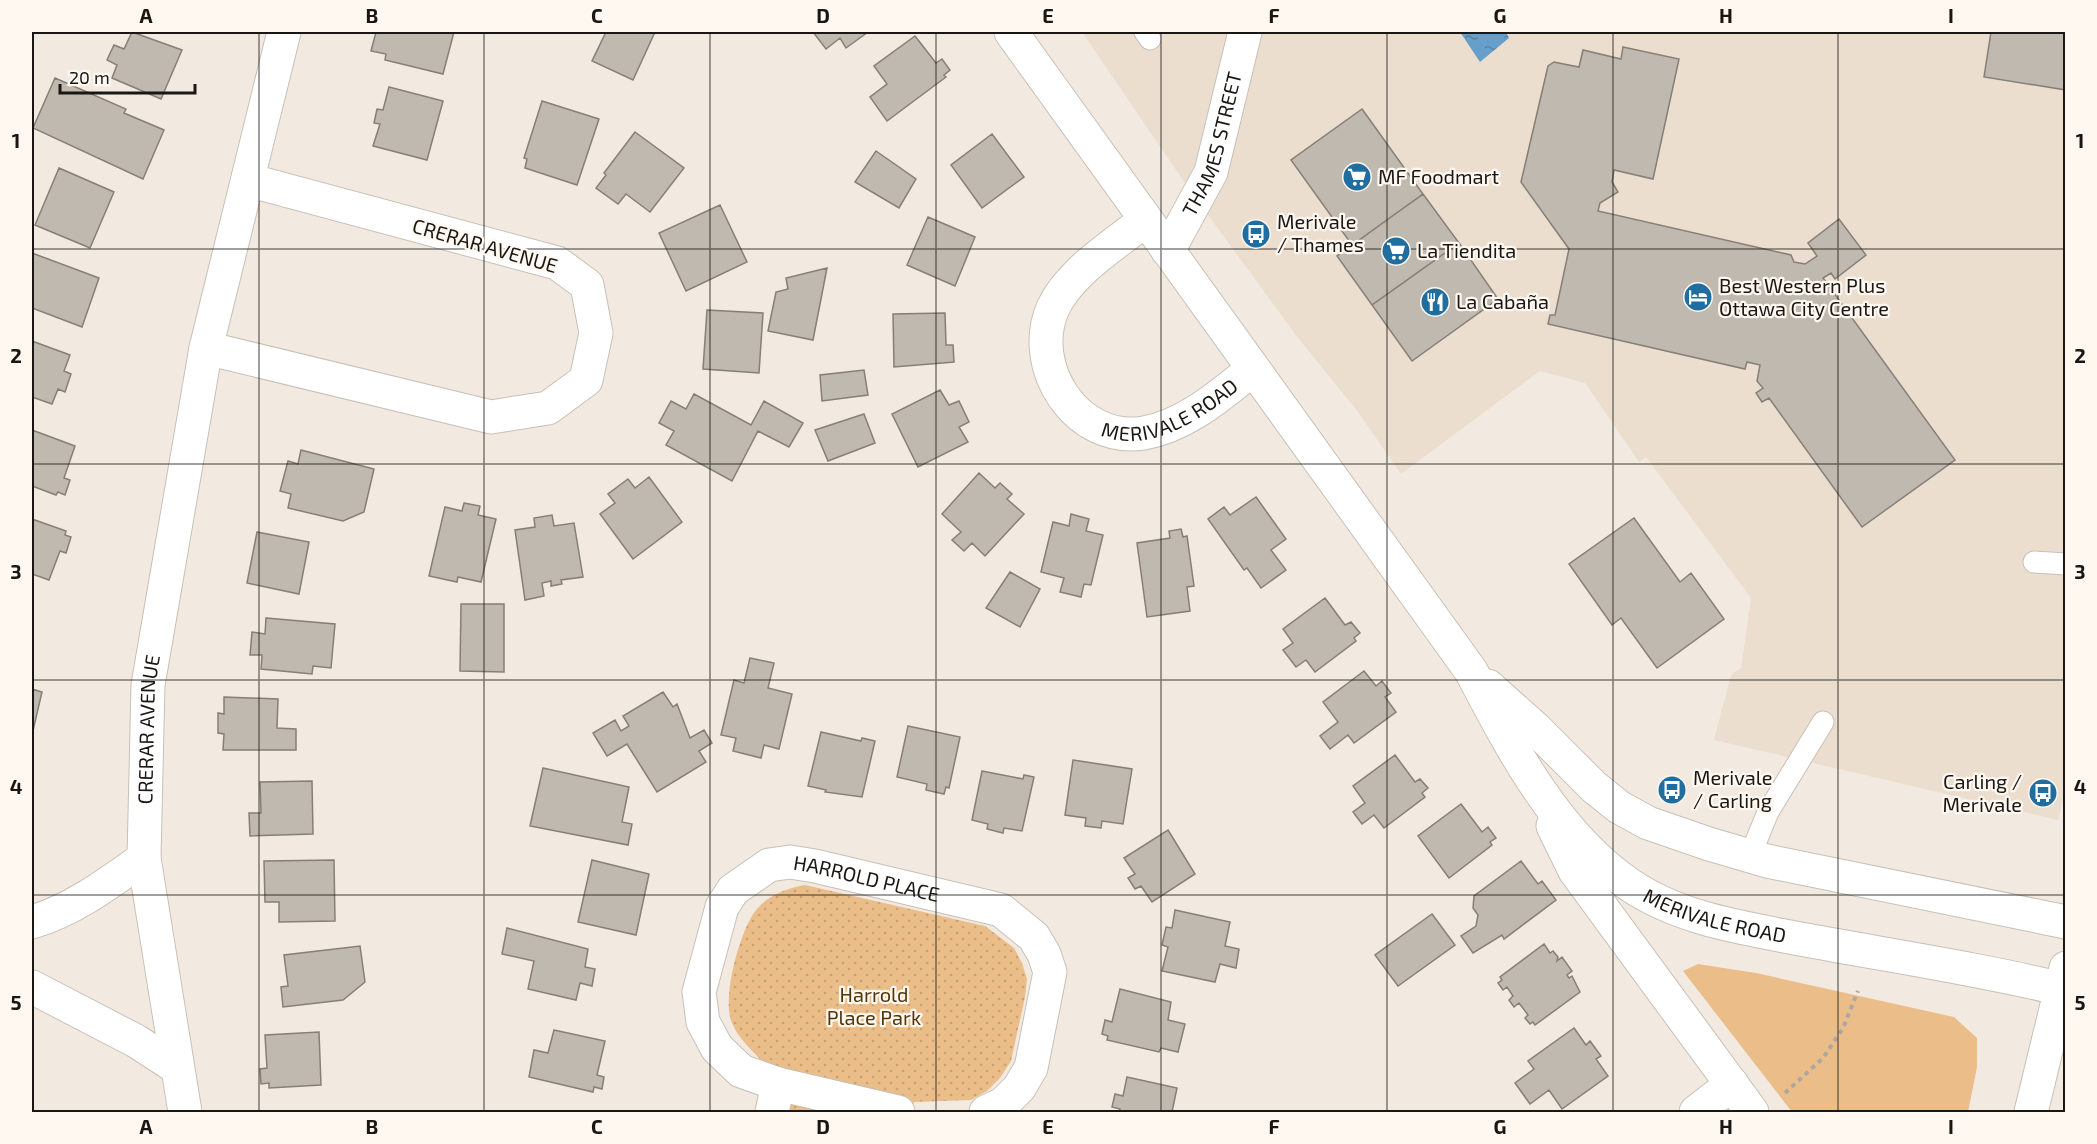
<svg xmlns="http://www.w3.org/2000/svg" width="2097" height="1144" viewBox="0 0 2097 1144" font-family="'Exo 2',sans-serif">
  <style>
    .built { fill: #ebdecf }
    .green { fill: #ebbe89 }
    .park { fill: url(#park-dots) }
    .water { fill: url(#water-ripples) }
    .building { fill: #c0b9b0; stroke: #867f77; stroke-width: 1.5 }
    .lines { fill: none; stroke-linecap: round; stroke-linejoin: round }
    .lane-casing { stroke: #c8c0b7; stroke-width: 23 }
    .street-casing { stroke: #c8c0b7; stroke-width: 35 }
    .secondary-casing { stroke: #c8c0b7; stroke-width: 35 }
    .primary-casing { stroke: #c8c0b7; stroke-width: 35 }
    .path { stroke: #ada7a0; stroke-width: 4; stroke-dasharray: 4.5 4.5; stroke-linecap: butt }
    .lane { stroke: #fff; stroke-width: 21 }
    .street { stroke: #fff; stroke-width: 33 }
    .secondary { stroke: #fff; stroke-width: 33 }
    .primary { stroke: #fff; stroke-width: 33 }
    .grid { fill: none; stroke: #191613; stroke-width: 1.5; stroke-opacity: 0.55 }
    .labels { text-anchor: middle; stroke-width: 4.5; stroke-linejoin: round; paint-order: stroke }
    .street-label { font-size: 20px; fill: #191613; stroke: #fef8f1 }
    .poi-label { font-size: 20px; fill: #191613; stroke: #fef8f1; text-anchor: start }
    .park-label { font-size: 20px; fill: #533509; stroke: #fef8f1 }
    .neatline { fill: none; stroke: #191613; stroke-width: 2 }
    .grid-label { font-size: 20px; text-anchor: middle; font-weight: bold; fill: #191613 }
  </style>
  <defs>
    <pattern id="park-dots" width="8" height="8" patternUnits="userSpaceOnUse" patternTransform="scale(1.5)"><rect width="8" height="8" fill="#ebbe89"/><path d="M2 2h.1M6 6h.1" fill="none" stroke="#c9a375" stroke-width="1.8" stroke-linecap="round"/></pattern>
    <pattern id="water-ripples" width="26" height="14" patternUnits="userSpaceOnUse" patternTransform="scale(1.5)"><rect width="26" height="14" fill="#669fca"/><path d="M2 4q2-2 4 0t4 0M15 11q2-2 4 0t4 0" fill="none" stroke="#5381a3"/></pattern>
  </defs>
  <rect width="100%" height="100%" fill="#f2eae1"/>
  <path class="built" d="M1082,32H2065L2066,788L2058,820L1714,740L1731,675L1741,668L1751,598L1646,457L1639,462L1585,383L1540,371L1401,474L1358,412L1298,338L1189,189Z"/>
  <path class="green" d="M1698,964L1756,973L1954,1017L1977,1038V1067L1968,1112H1792L1683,971Z"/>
  <path class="park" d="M805,885L985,926L1014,948L1022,963L1027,979L1025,997L1011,1061L1000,1078L987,1091L971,1100L914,1102L911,1112H787C779,1097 773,1076 763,1063C752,1049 739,1040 732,1023C721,1000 740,928 757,909C770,894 786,889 805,885Z"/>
  <path class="water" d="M1460,32H1506L1509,38L1480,62Z"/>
  <path class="building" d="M132,32L182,50L161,99L112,78L117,65L107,60L114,45L124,49Z
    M376,32H454L443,74L385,60L386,54L371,51Z
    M606,32H655L633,80L592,61Z
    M813,32H868L846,48L840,38L826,49Z
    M1991,32H2066V90L1984,77Z
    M915,36L936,63L942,59L950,70L944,75L946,77L887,121L870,97L887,84L874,66Z
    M1623,47L1679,59L1653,179L1614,170L1612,182L1618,192L1600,203L1598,211L1791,255L1794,262L1805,264L1817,256L1808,243L1839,219L1866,255L1835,279L1831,273L1823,278L1955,460L1862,527L1769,398L1762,402L1756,393L1763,388L1757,381L1760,365L1747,362L1745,369L1548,324L1550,315H1555L1569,249L1521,182L1548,66L1554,62L1579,67L1583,50L1621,59Z
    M55,78L126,109L124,113L164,130L143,179L33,128Z
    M389,87L443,101L427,160L373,146L380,124L374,123L377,109L383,110Z
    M542,101L599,119L577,185L525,168L527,159L524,158Z
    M1362,109L1423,194L1352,245L1291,160Z
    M635,132L684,168L650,212L626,194L618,204L596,188L606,175L604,173Z
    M992,134L1024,177L982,208L951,165Z
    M876,151L916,179L899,208L855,182Z
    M59,168L114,192L90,248L35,225Z
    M1423,194L1459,243L1372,305L1337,256Z
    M720,205L747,262L686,291L659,233Z
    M928,217L975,237L955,286L907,265Z
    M1459,243L1498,299L1412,361L1372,305Z
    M32,253L99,278L82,327L32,308Z
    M827,268L813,340L768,331L776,292L788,289L786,278Z
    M707,310L763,313L759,373L703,369Z
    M945,313L946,345H953L954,362L894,367L893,314Z
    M32,341L70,355L64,371L71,374L65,392L58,389L52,404L32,397Z
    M864,370L868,395L822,401L820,375Z
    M940,390L949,405L959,401L969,422L959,427L968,442L918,467L892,414Z
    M694,394L751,425L764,401L803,423L789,447L758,431L732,481L666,445L674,431L659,423L671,401L686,409Z
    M864,414L875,443L828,461L815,430Z
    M32,430L75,446L64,478L70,480L65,495L58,492L56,495L32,486Z
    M301,450L374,469L364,512L343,521L288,508L291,494L280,491L288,461L298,464Z
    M979,473L995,488L1000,483L1012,494L1007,499L1024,514L985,556L972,543L964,551L952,540L961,532L942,514Z
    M649,477L682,522L633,559L600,514L615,503L608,494L628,479L635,488Z
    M1256,497L1286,539L1271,550L1286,570L1261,588L1247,568L1244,570L1208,519L1224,507L1230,515Z
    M464,503L480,506L478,515L496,519L481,582L458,577L457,582L429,576L445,507L462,511Z
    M1071,514L1089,519L1086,531L1103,535L1091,585L1084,584L1081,597L1060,592L1064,578L1041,572L1053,522L1069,526Z
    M552,515L554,526L574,523L583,577L561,580L562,584L551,586V581L542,583L544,596L525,600L515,530L535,527L534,518Z
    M1634,518L1680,582L1691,573L1724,619L1657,668L1621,618L1612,625L1569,564Z
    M32,519L66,531L65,535L71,537L66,553L60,551L49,580L32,574Z
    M1181,529L1183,537L1187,536L1194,586L1187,587L1190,611L1147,617L1137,543L1170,538L1169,531Z
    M257,532L309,542L299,594L247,583Z
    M1010,572L1040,589L1020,627L986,608Z
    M1325,598L1345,625L1351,622L1360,633L1354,638L1356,641L1315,672L1306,660L1296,667L1283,650L1293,643L1283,629Z
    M461,604H504V672L460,671Z
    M266,618L335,624L331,668L313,666L312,674L261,669L262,655H250L252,632L265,634Z
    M750,658L774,663L768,688L792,694L779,749L764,745L761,758L733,751L736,738L721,735L734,680L744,683Z
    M1364,671L1376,686L1382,681L1391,693L1385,697L1396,712L1354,743L1348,735L1330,749L1320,736L1338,722L1323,702Z
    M32,689L42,692L32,735Z
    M663,692L673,707L677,704L690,738L704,730L712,743L699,751L706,762L657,792L627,744L607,756L593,733L615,720L621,731L629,726L623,716Z
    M224,697L278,699L277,728L296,729V750H223L224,734L218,733V713L224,714Z
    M908,726L960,737L949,788L946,787L944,794L926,790L927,784L897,777Z
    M821,732L861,741L862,738L875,741L862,797L825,792L826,790L808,786Z
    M1395,755L1415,782L1420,779L1428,788L1422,793L1425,797L1384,828L1374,815L1362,824L1353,812L1365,803L1353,786Z
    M1073,760L1132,769L1123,824L1102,821L1101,828L1085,826L1086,818L1065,815Z
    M543,768L629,787L622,822L632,824L628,845L530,826Z
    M982,771L1023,779L1024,775L1034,777L1022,831L1004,828L1003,833L987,829L988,824L972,820Z
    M312,781L313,834L250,836L249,813H261L260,782Z
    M1461,804L1482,832L1488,827L1496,838L1490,842L1492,845L1449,878L1418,836Z
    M1168,830L1195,874L1152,902L1141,886L1135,889L1128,878L1135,874L1124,858Z
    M334,860L335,921L279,922V902H265L264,861Z
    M592,860L649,874L636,935L578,922Z
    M1521,861L1538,884L1542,881L1556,900L1504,939L1502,935L1473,953L1461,936L1476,926L1478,915L1473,908L1474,896Z
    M1175,910L1230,922L1225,946L1239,949L1236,968L1220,964L1215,982L1162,971L1168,947L1162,945L1166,927L1172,928Z
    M1432,914L1455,945L1398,986L1375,955Z
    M507,928L588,949L585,967L595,969L592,986L580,983L576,1000L528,989L534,961L502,954Z
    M1544,944L1550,953L1553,951L1558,957L1557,961L1562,957L1572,971L1567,975L1569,978L1572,976L1580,992L1535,1025L1533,1022L1530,1024L1525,1018L1528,1015L1519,1003L1514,1007L1509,1000L1513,996L1507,987L1503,990L1498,983L1502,980L1500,977Z
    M360,946L365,982L343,1000L283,1007L281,987L288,986L284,955Z
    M1120,989L1171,1002L1168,1020L1185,1024L1178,1052L1161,1048L1159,1052L1107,1040L1108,1036L1102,1034L1105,1020L1112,1022Z
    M1574,1028L1586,1045L1590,1041L1601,1056L1596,1059L1608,1076L1562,1109L1549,1090L1530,1104L1515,1083L1534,1069L1528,1061Z
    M554,1030L605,1041L597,1075L604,1077L602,1089L594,1087L593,1092L529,1077L534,1050L548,1053Z
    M319,1032L321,1085L269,1088V1083L261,1084L260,1069L267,1068L265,1035Z
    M1127,1077L1177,1088L1172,1112H1119L1120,1109L1112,1107L1115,1094L1123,1096Z"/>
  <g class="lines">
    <g class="lane-casing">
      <path id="lane" d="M1145,32L1150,39
        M2034,562L2066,564
        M1750,856L1768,812L1823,722"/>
    </g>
    <g class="street-casing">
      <g id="street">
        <path id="s1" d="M1145,220C1115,245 1070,271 1053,308C1027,367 1077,444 1144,433C1187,425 1220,395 1253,369"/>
        <path id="s2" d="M1168,251L1211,172L1245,32"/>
        <path d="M206,348L491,417L548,408L586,380L596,333L587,285L557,263L248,180"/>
        <path d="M32,922C73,910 109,883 144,858"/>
        <path d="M32,987L136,1041L176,1067"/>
        <path id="s3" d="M185,1112L144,858L148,685L206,348L284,32"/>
        <path d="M772,1112L778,1084"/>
        <path id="s4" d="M898,1112L778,1084L741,1071L717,1048L703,1022L699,992L722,907L733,890L769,865L790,862L815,866L1001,910L1034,937L1044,954L1050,972L1031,1068L1019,1088L1003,1104L986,1112"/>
        <path d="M1696,1112L1732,1084"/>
      </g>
    </g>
    <g class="secondary-casing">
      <g id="secondary">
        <path id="s5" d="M1011,32L1471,671C1511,747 1556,835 1630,885C1682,920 1745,928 1806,940C1892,956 1980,969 2066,990"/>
        <path d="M1488,686L1536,729L1594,787L1619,807L1648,823L1709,844L1767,861L2066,922"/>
        <path d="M1553,826L1575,871L1752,1112"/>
      </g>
    </g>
    <g class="primary-casing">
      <path id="primary" d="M2031,1112L2066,968"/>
    </g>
    <path class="path" d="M1785,1093L1823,1058L1843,1028L1858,991"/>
    <use href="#lane" class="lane"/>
    <use href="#street" class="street"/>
    <use href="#secondary" class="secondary"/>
    <use href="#primary" class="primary"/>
  </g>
  <path class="grid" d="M259,32V1112M484,32V1112M710,32V1112M936,32V1112M1161,32V1112M1387,32V1112M1613,32V1112M1838,32V1112M32,249H2066M32,464H2066M32,680H2066M32,895H2066"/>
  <defs>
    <g id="supermarket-disc" transform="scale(1.5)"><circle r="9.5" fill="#206da0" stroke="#fef8f1"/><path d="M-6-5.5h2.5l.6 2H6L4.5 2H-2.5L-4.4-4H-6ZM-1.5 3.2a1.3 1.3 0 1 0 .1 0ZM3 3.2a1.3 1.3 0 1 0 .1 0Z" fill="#fff"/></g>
    <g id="bus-disc" transform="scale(1.5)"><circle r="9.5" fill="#206da0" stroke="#fef8f1"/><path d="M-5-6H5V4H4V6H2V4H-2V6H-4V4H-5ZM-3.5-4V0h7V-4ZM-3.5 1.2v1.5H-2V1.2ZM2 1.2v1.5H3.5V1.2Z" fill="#fff"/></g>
    <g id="hotel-disc" transform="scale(1.5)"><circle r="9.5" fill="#206da0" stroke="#fef8f1"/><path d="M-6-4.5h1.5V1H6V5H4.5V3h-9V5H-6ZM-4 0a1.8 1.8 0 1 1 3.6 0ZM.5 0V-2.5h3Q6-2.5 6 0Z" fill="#fff"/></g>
    <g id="restaurant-disc" transform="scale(1.5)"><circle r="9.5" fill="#206da0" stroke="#fef8f1"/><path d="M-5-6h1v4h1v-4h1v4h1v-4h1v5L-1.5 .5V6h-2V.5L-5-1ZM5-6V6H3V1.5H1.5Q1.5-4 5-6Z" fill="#fff"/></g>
  </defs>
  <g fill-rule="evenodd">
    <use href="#supermarket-disc" x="1357" y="177"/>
    <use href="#bus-disc" x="1256" y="234"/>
    <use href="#supermarket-disc" x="1396" y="251"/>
    <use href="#hotel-disc" x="1698" y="297"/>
    <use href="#restaurant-disc" x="1435" y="302"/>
    <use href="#bus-disc" x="1672" y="790"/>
    <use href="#bus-disc" x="2043" y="793"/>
  </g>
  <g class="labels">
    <g class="street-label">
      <text dy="7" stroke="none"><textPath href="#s2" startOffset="117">THAMES STREET</textPath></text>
      <text transform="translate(485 246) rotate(16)" y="7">CRERAR AVENUE</text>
      <text dy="7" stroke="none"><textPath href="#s1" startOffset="346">MERIVALE ROAD</textPath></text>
      <text dy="7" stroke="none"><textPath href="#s3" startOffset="386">CRERAR AVENUE</textPath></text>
      <text dy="7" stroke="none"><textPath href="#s4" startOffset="507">HARROLD PLACE</textPath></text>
      <text dy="7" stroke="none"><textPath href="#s5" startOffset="1148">MERIVALE ROAD</textPath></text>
    </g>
    <g class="poi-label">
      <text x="1378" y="184">MF Foodmart</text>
      <text x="1277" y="229">Merivale<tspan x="1277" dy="23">/ Thames</tspan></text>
      <text x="1417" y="258">La Tiendita</text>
      <text x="1719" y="293">Best Western Plus<tspan x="1719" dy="23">Ottawa City Centre</tspan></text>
      <text x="1456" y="309">La Cabaña</text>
      <text x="1693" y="785">Merivale<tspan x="1693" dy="23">/ Carling</tspan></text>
      <text x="2022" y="789" text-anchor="end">Carling /<tspan x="2022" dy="23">Merivale</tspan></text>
    </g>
    <g class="park-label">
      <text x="874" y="1002">Harrold<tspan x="874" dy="23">Place Park</tspan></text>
    </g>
  </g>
  <rect width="2097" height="1144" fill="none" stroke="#fef8f1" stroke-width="66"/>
  <path d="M60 84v9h135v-9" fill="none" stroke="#191613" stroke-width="3"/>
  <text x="69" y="84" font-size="18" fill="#191613" stroke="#fef8f1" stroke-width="4.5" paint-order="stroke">20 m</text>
  <rect x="33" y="33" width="2031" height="1078" class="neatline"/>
  <g class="grid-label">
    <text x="146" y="23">A</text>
    <text x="372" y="23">B</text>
    <text x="597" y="23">C</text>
    <text x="823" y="23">D</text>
    <text x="1048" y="23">E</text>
    <text x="1274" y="23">F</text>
    <text x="1500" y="23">G</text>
    <text x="1726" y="23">H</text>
    <text x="1951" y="23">I</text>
    <text x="16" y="148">1</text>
    <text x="2080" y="148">1</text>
    <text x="16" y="363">2</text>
    <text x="2080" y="363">2</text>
    <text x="16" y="579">3</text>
    <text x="2080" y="579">3</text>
    <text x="16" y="794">4</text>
    <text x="2080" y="794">4</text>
    <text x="16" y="1010">5</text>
    <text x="2080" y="1010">5</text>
    <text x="146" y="1134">A</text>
    <text x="372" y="1134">B</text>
    <text x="597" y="1134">C</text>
    <text x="823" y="1134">D</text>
    <text x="1048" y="1134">E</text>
    <text x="1274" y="1134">F</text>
    <text x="1500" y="1134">G</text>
    <text x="1726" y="1134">H</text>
    <text x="1951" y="1134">I</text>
  </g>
</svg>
